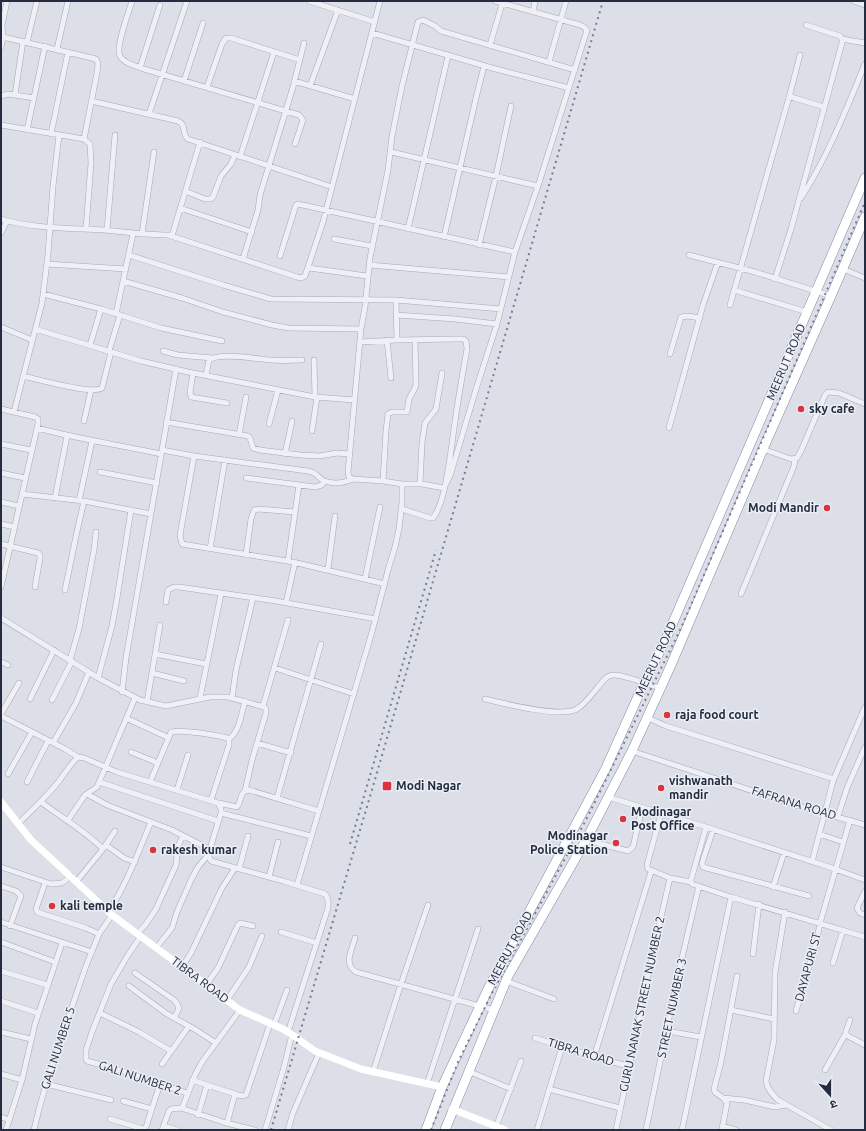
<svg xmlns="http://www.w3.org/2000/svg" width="866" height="1131" viewBox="0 0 866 1131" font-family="Ubuntu,'Noto Sans Devanagari',sans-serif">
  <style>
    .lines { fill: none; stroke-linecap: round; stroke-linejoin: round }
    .street-casing { stroke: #a5a9b5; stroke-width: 6 }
    .highway-casing { stroke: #828b9f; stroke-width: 10 }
    .street { stroke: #eff0f5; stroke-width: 5 }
    .secondary { stroke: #fff; stroke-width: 7 }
    .highway { stroke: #fff; stroke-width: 9 }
    .rail { stroke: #747d92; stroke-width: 2; stroke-dasharray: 2 4; stroke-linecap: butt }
    .poi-dot { fill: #d93440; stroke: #ebeef5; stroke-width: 1.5 }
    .labels { text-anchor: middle; stroke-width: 3; stroke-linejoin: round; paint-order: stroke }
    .street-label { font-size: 12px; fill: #242c3f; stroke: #ebeef5 }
    .poi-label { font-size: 12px; font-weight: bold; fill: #242c3f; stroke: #ebeef5; text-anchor: start }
  </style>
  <rect width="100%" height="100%" fill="#dcdfe7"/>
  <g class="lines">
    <g class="street-casing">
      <path id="street" d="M132,1C129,12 115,47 120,56C124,64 137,66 144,69L299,115L303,120L295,144
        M309,1L375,22
        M853,1L865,5
        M533,12L535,1
        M372,33L492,68L569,88
        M3,37L96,59L98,63L97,73L84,139
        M842,39L865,43
        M27,42L37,1
        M490,45L503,1
        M1,47L3,37L2,25L7,1
        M57,49L68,1
        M800,55L790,94L791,97L824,107
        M549,62L566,1
        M140,68L160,5
        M184,81L203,23
        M294,81L355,99
        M310,86L338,10
        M207,87L222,44L226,38H231L300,60
        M15,95L23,41
        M1,96L8,94L34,98
        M91,101L178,121C187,125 181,133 188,139L332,187
        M149,114L187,1
        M1,125L84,139L90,144L91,163L86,229
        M27,130L45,46
        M51,134L68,52
        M391,152L538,186
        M240,157L274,52
        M185,191L205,199H211L213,197L221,176L231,164L235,155
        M801,198C828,156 846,110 865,64
        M180,208L252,232
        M1,219C34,229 70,228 104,230C126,232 147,235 168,235L297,277L301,278L305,276L323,222L380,1
        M408,229L448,56
        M107,230L115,135
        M1,233L7,221
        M142,234L154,152
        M172,236L200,142
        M444,237L476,98L484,66
        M334,239L372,246
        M479,245L496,176L511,106
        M129,255L223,285L271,299L396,300L501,309
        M689,255L755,272L831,296
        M280,256L296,205L298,204L515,252
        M243,259L258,210L260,195L293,87L304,43
        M47,264L126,269
        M369,265L509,277
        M309,268L367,276
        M843,269L865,278
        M775,279L791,229L842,43V39L840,36L806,25
        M123,281L182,298L223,312L272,325L288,328L361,329
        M734,290L807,312
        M43,294L101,309L161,328L222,341
        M396,300L397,340
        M730,305L790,94
        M116,314L133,234
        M396,315L455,319L497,324
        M1,327L32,340
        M35,329L141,361L188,372L315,397L355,400
        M387,340L391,378
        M360,342L397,340L455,339H463L466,341L467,349C463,373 458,398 455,422C451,446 447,500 433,518H430L402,509
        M90,345L101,309
        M109,351L120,315
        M163,351L178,355L212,358
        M670,354L681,317L688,316L700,318
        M314,360L315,397
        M193,373L190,392L191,397L227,403
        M206,375L209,360C221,352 256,359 271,360C281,361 292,360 302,360
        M23,376C37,379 92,395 102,388L111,352
        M1,409L35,417L38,419V424L1,587
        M14,412L42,303L48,254L53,186L59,135
        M84,421L91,390
        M166,422L248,436L250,438L253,448L260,450L300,455L320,456L337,453L349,454
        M269,424L278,390
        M37,428C78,439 120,445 161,454
        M669,428L703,305L718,262
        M312,431L317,397
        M239,435L246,397
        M1,444L31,450
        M763,449L791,459L797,458L801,451L825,395L828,392L839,393L865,404
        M162,450L194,456L308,471C318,473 318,478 324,481C333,484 344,483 353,479
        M285,454L292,421
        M194,456L180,535L182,544L293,562L385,584
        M100,472L157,483
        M1,473L25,478
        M246,478L315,487L322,485L324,481
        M383,481L386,431L388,414L392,412H407L409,399L415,388L416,384L415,340
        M402,484H422L444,488L450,476L477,386L497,324L515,252L538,186L587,30L584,27L580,25L495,1
        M420,484L422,443L425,423L436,409L442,373
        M22,494L84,501L151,514
        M55,498L67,436
        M79,501L92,441
        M1,502L19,506
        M1,524L15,527
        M1,544L38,553L40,555V558L35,587
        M210,549L225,460
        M246,555L251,519L254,510L258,509L295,512
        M288,561L299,485
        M328,569L335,516
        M365,579L380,507
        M65,590L76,536L84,501
        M741,594L794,466L795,459
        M166,602L168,590L174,587H179L276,601L376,619
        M286,603L295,562
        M1,618L100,679L140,700L166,706L210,697H228L264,707L266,709V713L252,760L245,791
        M155,654L206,664
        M70,660L79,629L94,550L96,532
        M1,662L8,665
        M275,668L354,694
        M152,673L184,681
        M98,678L112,626L117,598L131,510
        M122,692L126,658L176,369
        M200,698L221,594
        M232,698L236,670L253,598
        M30,699L54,650
        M485,699C505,704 560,718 577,709C587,703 597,687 605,679C607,677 610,675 613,675C623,674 649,685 660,688
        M52,700L72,661
        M147,702L160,625
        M263,706L288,620
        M1,714L19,683
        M1,716L65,749L78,757
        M646,717L666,726L834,779
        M126,718L169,738
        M228,739C239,735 242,711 245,701
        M53,743L76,703L89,672
        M257,743L291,753
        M632,751L792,804L865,825
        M131,752L158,763
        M8,774L32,732
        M27,782L48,741
        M99,782L218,821
        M150,782L171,732C181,729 216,735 227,738L229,740V745L211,800
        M177,790L188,755
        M87,794L107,805L172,830L209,849
        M608,797L706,827L691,880L692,884L731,897L865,937
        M277,798L321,644
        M41,802C62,818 84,830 103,849
        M219,803L237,807C242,801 239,791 249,790L319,811
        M221,813L311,836
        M661,814L648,861L647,865L648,869L670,878L691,882
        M838,816L847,788L865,747
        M68,820L85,795L97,787L135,698
        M18,824C30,812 43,800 55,786C63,777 69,765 78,757L84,758L117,772L218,803L221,809V813L208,855L211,861L283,881L325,894C329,898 328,902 328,908L288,1032
        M706,827L835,869L865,880
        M713,830L702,863L703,867L809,896
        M819,834L843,842
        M586,840L628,851L633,847L642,808
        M106,845L124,858L135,862
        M812,862L833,781L865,707
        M1,867L51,884L62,883L71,876
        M239,869L248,836
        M269,877L278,842
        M76,882L103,849L115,831
        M45,883L36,909L37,912L86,928L99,934
        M297,885L372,632L388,570L395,547L399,529L402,502V484L383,481L353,479L349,477L348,472L361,329L365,307L370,258L388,170L392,136L402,86L418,22L423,20L435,26L441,31L575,70
        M1,886L16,891L21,896L10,926
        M773,887L784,853
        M865,891L857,908L860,913L865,915
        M109,911C127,883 138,853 151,822
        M785,912L775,973L774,1040L766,1081C767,1089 773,1095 778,1100L831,1130
        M1,922L92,952
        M281,932L317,943
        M137,934L146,924L156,909L176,865L178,846L183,836
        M141,936L128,955L111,984L92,1032L86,1050V1059L87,1061L123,1071L187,1093
        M355,938C352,950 343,964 356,972L494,1010
        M1,942L55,962
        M156,948L172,928L177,912L191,880L198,867L208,855
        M753,954L759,904
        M833,963L843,930
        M182,967L191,953L222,888L235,868
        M1,971L47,985
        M135,973L174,1000C181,1007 179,1010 174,1018
        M506,981L554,999
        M206,985L218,968L238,925L240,923L253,926
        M129,986L167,1014L196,1030L216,1043
        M227,1000L249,967L262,936
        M1,1001L38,1013
        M731,1010L774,1019
        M796,1011L817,939L820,923L850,820
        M100,1013L139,1032L171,1051
        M850,1020L846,1031V1035L865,1045
        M274,1025L287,990
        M667,1031L701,1037
        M1,1032L31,1039
        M535,1038L598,1058L628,1066
        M594,1057L651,872
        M162,1064L189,1026
        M825,1070L846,1033
        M468,1071L511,1089
        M373,1072L401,984L428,905
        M1,1074L22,1080
        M192,1080L238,1095L243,1096L246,1095L270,1024
        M46,1084L111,1100
        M427,1084L478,929
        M549,1089L620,1108
        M723,1098L744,1100L775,1107L786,1105
        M123,1101L152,1109
        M181,1108L226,1123L255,1130
        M198,1115L207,1085
        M1,1117L9,1120
        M110,1119L143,1129L146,1127L160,1084
        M227,1123L235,1094
        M164,1126L177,1130
        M722,1126L736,1130
        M496,1127L521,1061
        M6,1130L22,1080L35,1024L62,943
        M34,1130L39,1109L49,1074L86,966L99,934L112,915
        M162,1130L169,1111L171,1109L181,1108L183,1106L195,1075L202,1062L240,1010
        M265,1130L284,1067L292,1034
        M288,1130L293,1113L319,1053
        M537,1130L562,1047
        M616,1130L655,943L670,878
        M646,1130L677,979L699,886
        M682,1130L731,897
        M722,1130L727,1103L723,1098L715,1092L714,1089L721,1062L737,976"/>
    </g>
    <g class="highway-casing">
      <path id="highway" d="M426,1130L442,1087L490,985L606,768L644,683L665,641L865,178
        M445,1130L508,976L586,840L632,751L671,665L763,449L831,296L865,217"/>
    </g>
    <use href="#street" class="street"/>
    <path class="secondary" d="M1,802L31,840L112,915L240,1010L283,1029L294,1036L315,1051L361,1069L442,1087
      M452,1109L505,1130"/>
    <use href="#highway" class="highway"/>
    <path class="rail" d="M350,844L436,550
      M271,1130L371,793L603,1
      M431,1130L458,1062L492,993L586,820L681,628L865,202"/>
  </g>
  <g class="poi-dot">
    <circle cx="801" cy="409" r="4"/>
    <circle cx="827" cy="508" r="4"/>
    <circle cx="667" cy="715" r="4"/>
    <rect x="382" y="781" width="10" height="10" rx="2"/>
    <circle cx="661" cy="788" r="4"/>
    <circle cx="623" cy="819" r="4"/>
    <circle cx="616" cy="843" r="4"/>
    <circle cx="153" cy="850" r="4"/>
    <circle cx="52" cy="906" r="4"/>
  </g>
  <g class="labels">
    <g class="street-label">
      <text transform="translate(786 362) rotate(-67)" y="4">MEERUT ROAD</text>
      <text transform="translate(656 659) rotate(-65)" y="4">MEERUT ROAD</text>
      <text transform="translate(794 803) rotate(17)" y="4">FAFRANA ROAD</text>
      <text transform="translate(510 948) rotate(-62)" y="4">MEERUT ROAD</text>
      <text transform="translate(808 967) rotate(-75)" y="4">DAYAPURI ST</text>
      <text transform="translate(200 980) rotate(37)" y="4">TIBRA ROAD</text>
      <text transform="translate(642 1004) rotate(-78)" y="4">GURU NANAK STREET NUMBER 2</text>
      <text transform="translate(672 1008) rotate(-78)" y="4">STREET NUMBER 3</text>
      <text transform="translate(58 1048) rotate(-72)" y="4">GALI NUMBER 5</text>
      <text transform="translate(581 1052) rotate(17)" y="4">TIBRA ROAD</text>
      <text transform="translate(140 1078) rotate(18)" y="4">GALI NUMBER 2</text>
    </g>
    <g class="poi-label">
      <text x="809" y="413">sky cafe</text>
      <text x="819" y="512" text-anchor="end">Modi Mandir</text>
      <text x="675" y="719">raja food court</text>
      <text x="669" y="785">vishwanath<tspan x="669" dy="14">mandir</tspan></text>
      <text x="396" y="790">Modi Nagar</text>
      <text x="631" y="816">Modinagar<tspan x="631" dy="14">Post Office</tspan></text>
      <text x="608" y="840" text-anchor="end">Modinagar<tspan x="608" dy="14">Police Station</tspan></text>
      <text x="161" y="854">rakesh kumar</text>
      <text x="60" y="910">kali temple</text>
    </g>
  </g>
  <rect width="866" height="1131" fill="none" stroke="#242c3f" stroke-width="4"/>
  <g transform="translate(830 1095) rotate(159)" stroke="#ebeef5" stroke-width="3" paint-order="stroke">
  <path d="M0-3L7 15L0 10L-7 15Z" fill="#242c3f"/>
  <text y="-6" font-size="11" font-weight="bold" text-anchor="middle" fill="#242c3f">उ</text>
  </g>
</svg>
